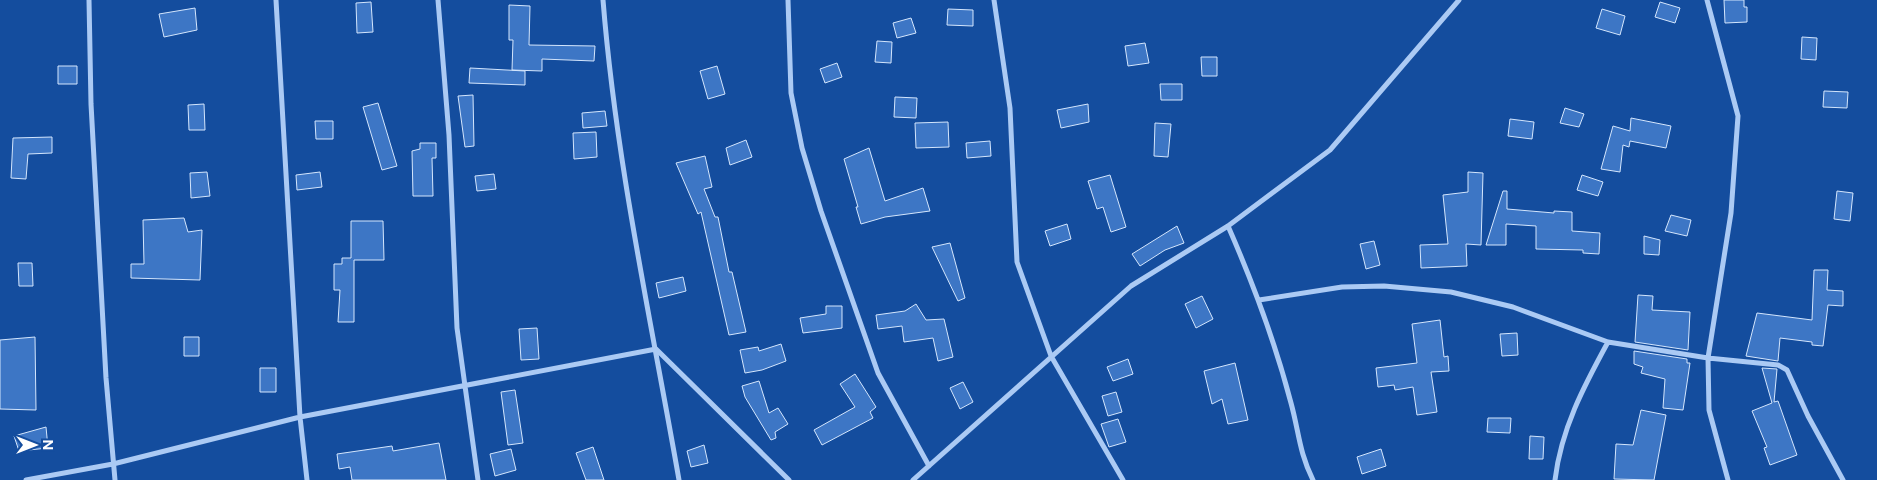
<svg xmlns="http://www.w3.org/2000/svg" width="1877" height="480" viewBox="0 0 1877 480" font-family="Figtree,sans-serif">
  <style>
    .building { fill: #3d76c5; stroke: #d4e6fd }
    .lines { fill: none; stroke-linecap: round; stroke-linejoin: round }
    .street { stroke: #abcaf4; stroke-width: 5 }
  </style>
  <rect width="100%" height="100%" fill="#144d9e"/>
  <path class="building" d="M1724,0H1744V7H1747V22L1725,23Z
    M371,2L373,32L357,33L356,3Z
    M1660,2L1680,8L1675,23L1655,17Z
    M509,5L530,6L529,45L595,46L594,61L542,59V71L512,70L513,40H509Z
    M195,8L197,30L164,37L159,14Z
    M948,9L973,10V26L947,25Z
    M1602,9L1625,16L1620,35L1596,28Z
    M911,18L916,33L897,38L893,23Z
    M1802,37L1817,38L1816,60L1801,59Z
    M877,41L892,42L891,63L875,62Z
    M1145,43L1149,63L1128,66L1125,46Z
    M1201,57H1217V76H1202Z
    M837,63L842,77L825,83L820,69Z
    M58,66H77V84H58Z
    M717,66L725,94L708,99L700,71Z
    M470,68L525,71V85L469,83Z
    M1160,84H1182V100H1161Z
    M1824,91L1848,92L1847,108L1823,107Z
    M473,95L474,146L465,147L458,96Z
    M895,97L917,98L916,118L894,117Z
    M378,103L397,166L382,170L363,107Z
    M204,104L205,130H189L188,105Z
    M1088,104L1089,122L1061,128L1057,110Z
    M1565,108L1584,114L1579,127L1560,123Z
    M605,111L607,126L583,128L582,113Z
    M1631,118L1671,126L1666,148L1630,141L1629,147L1623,145L1620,172L1601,169L1613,126L1630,131Z
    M1510,119L1534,122L1532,139L1508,136Z
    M315,121H333V139H316Z
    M948,122L949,147L916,148L915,123Z
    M1155,123L1171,124L1168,157L1154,156Z
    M596,132L597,157L574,159L573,133Z
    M52,137V153L28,154L26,179L11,178L13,138Z
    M746,140L752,157L730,165L726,148Z
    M990,141L991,156L967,158L966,143Z
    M420,143H436V158H432L433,196H413L412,151L420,149Z
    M869,148L885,201L923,188L930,211L885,217L861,224L856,207H858L844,159Z
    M705,156L712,187L704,189L715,217H718L729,272H732L746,332L729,335L701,212L698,214L676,163Z
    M207,172L210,196L191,198L190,173Z
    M320,172L322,187L297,190L296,175Z
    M1468,172L1483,173L1481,245L1466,244L1467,266L1421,268L1420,245L1448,244L1443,195L1468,192Z
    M494,174L496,189L477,191L475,176Z
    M1110,175L1126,227L1111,232L1103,207L1097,209L1088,181Z
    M1582,175L1603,182L1598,196L1577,190Z
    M1503,191H1507V209L1554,213V211L1572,212V231L1600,233L1599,254L1583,253V250L1536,249V226L1506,224V245H1486Z
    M1837,191L1853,193L1850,221L1834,219Z
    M1671,215L1691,220L1687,236L1665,231Z
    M184,218L188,232L202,230L200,280L131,278V264H144L143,220Z
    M351,221H383L384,260H354V322H338L340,290H334V264H342V258H351Z
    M1067,224L1071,239L1050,246L1045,231Z
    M1177,226L1184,243L1165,250L1140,266L1132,254Z
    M1644,236L1660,240L1659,255L1644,254Z
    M1374,241L1380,265L1366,269L1360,244Z
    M950,243L965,298L958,301L932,247Z
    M18,263H32L33,286H19Z
    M1814,270H1828L1827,290L1843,291V306L1828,305L1823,346L1812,345V342L1780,338L1778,361L1746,356L1757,313L1812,320Z
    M683,277L686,291L659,298L656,283Z
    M1638,295L1653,296L1652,310L1690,312L1688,350L1635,342Z
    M1202,296L1213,319L1196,328L1185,304Z
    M916,304L926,320L944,319L953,357L938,361L933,338L904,342L902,326L878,329L876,315L905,311Z
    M826,306H842V328L803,333L800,318L826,314Z
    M1440,320L1444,357L1448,356L1449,371L1431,372L1437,412L1417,415L1413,387L1395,390L1394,385L1378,387L1376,368L1417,363L1412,324Z
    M537,328L539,359L521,360L519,329Z
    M1517,333L1518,355L1502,356L1500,334Z
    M35,337L36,410L0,409V340Z
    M184,337H199V356H184Z
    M781,344L786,361L762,370L745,373L740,350L758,347L759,351Z
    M1634,351L1687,359V363H1690L1683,410L1663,408L1665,379L1641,373L1643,367L1634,364Z
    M1128,359L1133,374L1113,381L1107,367Z
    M1235,363L1248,420L1228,424L1222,399L1212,404L1204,371Z
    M260,368H276V392H260Z
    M1762,368L1777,369L1774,402L1778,401L1797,455L1770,465L1764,448L1767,447L1752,411L1772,403Z
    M855,374L876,407L870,412L873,418L822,445L814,430L855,407L840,384Z
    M759,381L769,413L778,408L788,424L775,432L776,438L771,440L745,397L742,386Z
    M963,382L973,402L960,409L950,388Z
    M515,390L523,443L508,445L501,392Z
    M1116,392L1122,412L1108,416L1102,396Z
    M1641,410L1666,415L1654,480L1614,479L1616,444L1633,445Z
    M1488,418H1511L1510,433L1487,432Z
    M1118,419L1126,442L1109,447L1101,424Z
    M46,427L48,448L19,451L14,436Z
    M1530,436L1544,437L1543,459H1529Z
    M439,443L446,480H352L350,467L339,469L337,454L392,446L393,451Z
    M704,445L708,463L691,467L687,451Z
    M593,447L604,480H586L576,453Z
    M511,449L516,470L495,476L490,454Z
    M1381,449L1386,466L1362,474L1357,457Z"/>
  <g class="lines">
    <path class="street" d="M89,0L91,104L106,378L115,480
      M276,0L300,417L307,480
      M438,0L449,135L457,328L478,480
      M603,0C616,162 651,320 679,480
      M788,0L791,93L802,148L821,211L878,373L929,466
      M994,0L1010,108L1017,262L1051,356L1123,480
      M1707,0L1738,116L1731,213L1708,358L1709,410L1728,480
      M1228,226C1253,283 1275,342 1291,403C1299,432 1299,452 1313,480
      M1259,300L1342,287L1384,286L1451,292L1513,307L1608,342L1708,358L1778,365L1787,370L1808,416L1843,480
      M656,349L789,480
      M26,480L113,464L300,417L656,349
      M913,480L1131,286L1228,226L1330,150L1459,0
      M1555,480C1561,429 1584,386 1608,342"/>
  </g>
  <g transform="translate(35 445) rotate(90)" stroke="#144d9e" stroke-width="4" paint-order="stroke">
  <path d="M0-4L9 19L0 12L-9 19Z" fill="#ffffff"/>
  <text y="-8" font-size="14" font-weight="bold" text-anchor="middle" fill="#ffffff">N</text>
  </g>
</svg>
